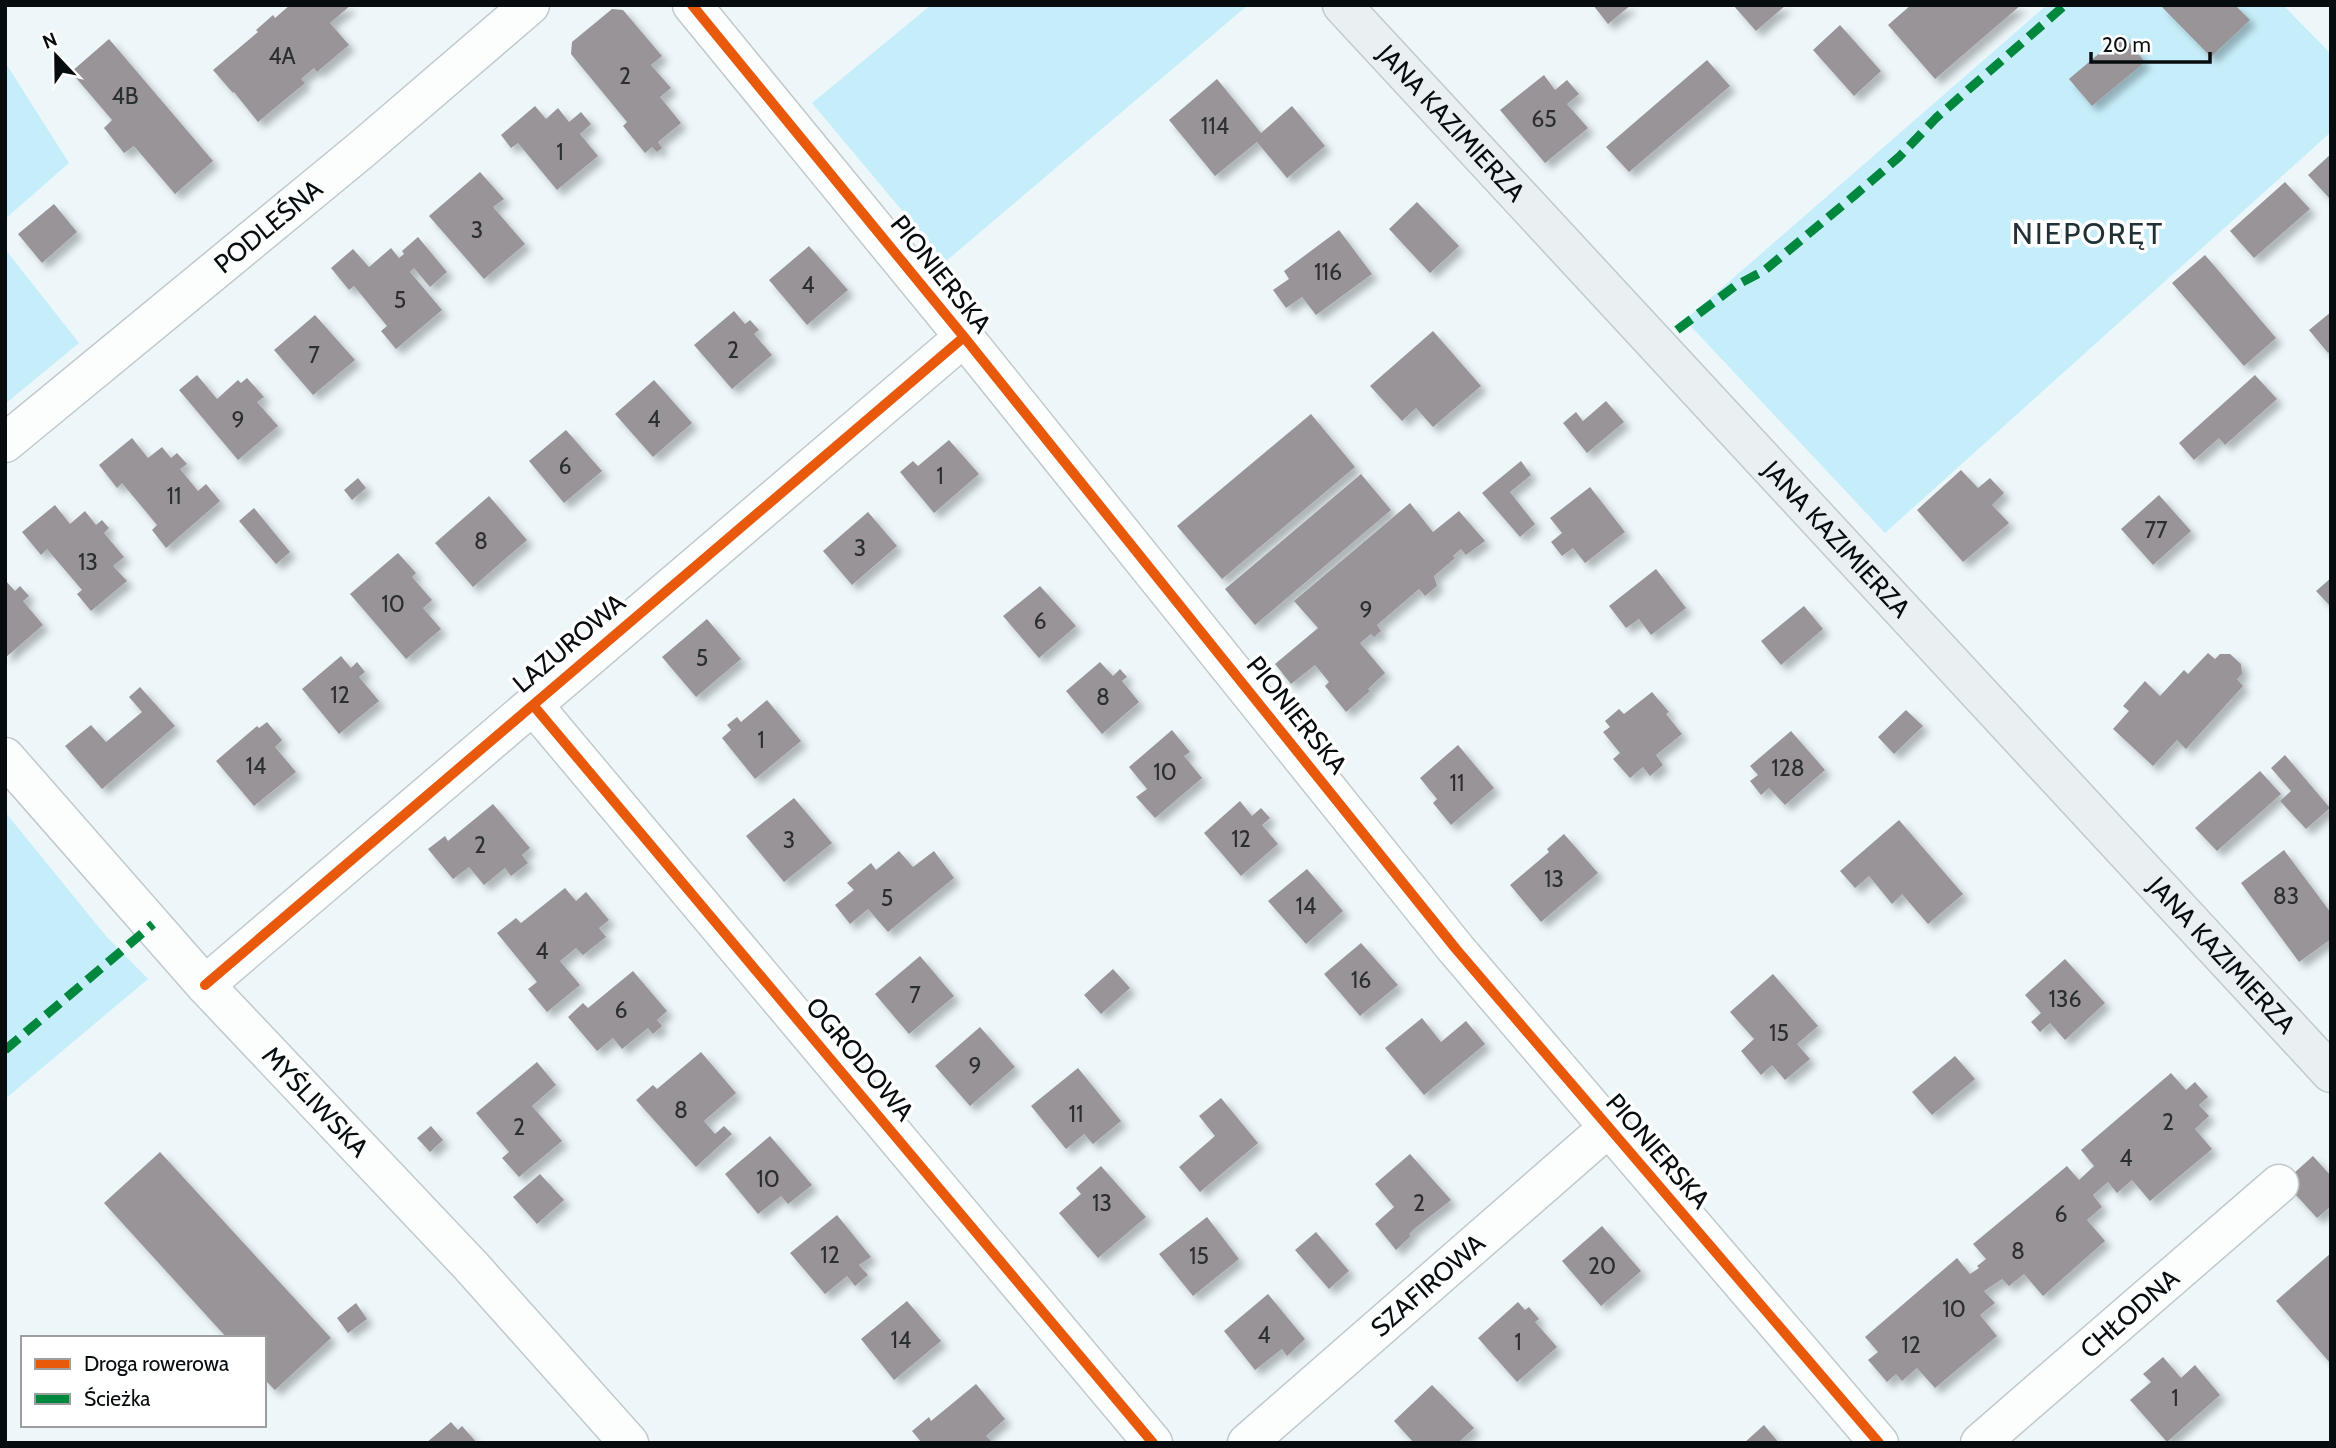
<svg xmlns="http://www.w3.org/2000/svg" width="2336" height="1448" viewBox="0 0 2336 1448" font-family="Cabin,sans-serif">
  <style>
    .green { fill: #c6eefa }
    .building { fill: #999497; filter: url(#shadow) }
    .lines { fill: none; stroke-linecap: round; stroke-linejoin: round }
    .minor-casing { stroke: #c2c9cc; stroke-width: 41 }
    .secondary-casing { stroke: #c2c9cc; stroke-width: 41 }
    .minor { stroke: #fcfefe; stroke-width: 38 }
    .secondary { stroke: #eaf0f2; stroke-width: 38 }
    .quiet { stroke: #00873e; stroke-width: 9; stroke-dasharray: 18 9; stroke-linecap: butt }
    .cycleway-casing { stroke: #fff; stroke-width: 15 }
    .cycleway { stroke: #e8590c; stroke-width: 10 }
    .labels { text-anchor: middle; stroke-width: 7; stroke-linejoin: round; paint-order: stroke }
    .number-label { font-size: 23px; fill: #2c2f31 }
    .street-label { font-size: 26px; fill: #070d0f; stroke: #fff }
    .quarter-label { font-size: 30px; letter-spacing: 2px; fill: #213237; stroke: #fff }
  </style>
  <defs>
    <filter id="shadow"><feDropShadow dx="6" dy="6" stdDeviation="3.5" flood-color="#0004"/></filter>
  </defs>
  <rect width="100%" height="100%" fill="#edf6f9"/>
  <path class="green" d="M931,5H1248L945,262L812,103Z
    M2047,5H2283L2331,54V132L1885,533L1685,320Z
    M5,62L69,163L5,219Z
    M5,249L79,343L5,404Z
    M5,812L106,936L148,979L5,1099Z"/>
  <path class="building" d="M290,5H351L330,23L349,45L317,72L314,68L301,79L305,83L258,122L234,92L233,93L213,70L258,32L256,30L273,15L275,18Z
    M1593,5H1631L1608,24Z
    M1733,5H1786L1756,31Z
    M1911,5H2021L1935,79L1888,25Z
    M2163,5H2235L2250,20L2211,57L2162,7Z
    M612,9L623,10L662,56L651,65L671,88L660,97L681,123L658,142L662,148L657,152L652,147L645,153L623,126L627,122L571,54L572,42Z
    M1840,25L1881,71L1854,96L1813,50Z
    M2122,34L2145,62L2092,106L2069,79Z
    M109,39L213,161L175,194L134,146L124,153L104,128L112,120L71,72Z
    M1707,60L1730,86L1629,172L1606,147Z
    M1544,75L1555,90L1567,80L1579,94L1567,104L1588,128L1545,163L1500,110Z
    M1217,79L1261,133L1292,106L1325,146L1287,178L1257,142L1215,176L1169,120Z
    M535,106L546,119L558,108L569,122L581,112L591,124L580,134L598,156L557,190L518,143L511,148L501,135Z
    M2331,154V200L2308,175Z
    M480,172L504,199L493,207L525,244L484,279L429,216Z
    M2285,182L2310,209L2254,258L2230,231Z
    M1417,202L1459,246L1430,273L1389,229Z
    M54,204L77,232L42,263L18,234Z
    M1339,230L1372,274L1316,315L1302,297L1286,308L1273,290L1289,279L1284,271Z
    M418,237L447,272L430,287L414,268L410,272L442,310L396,349L381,331L387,326L354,286L349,290L331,268L353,249L369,267L391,248L399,258L404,254L402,251Z
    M809,246L848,290L807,325L769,280Z
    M2205,255L2276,338L2244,366L2172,283Z
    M734,311L745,324L750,320L759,330L754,334L772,355L732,389L694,345Z
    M2331,312V350L2328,353L2309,330Z
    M315,315L355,360L313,395L274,350Z
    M1433,331L1481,386L1433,427L1416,408L1402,421L1370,386Z
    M197,375L217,399L238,380L241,383L247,378L264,397L257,402L278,426L238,460L179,390Z
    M2255,375L2277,399L2225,445L2219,438L2194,460L2179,443Z
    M654,380L692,423L653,457L615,414Z
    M1606,401L1624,422L1587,453L1563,423L1576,412L1583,421Z
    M1311,414L1355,467L1222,579L1177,526Z
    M566,430L602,471L564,503L529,461Z
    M132,438L148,458L162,447L171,458L177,453L187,464L180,469L198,491L206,484L220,501L166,548L152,530L157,525L122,483L117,488L99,465Z
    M949,440L979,474L934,513L900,472L913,461L918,466Z
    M1521,461L1531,475L1510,492L1535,524L1520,537L1482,493Z
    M1961,470L1978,488L1990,478L2004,493L1992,505L2009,523L1963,562L1917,510Z
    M1361,474L1391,510L1255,625L1225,589Z
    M358,478L366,488L352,500L344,490Z
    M1590,487L1625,532L1585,563L1573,548L1562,556L1551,542L1562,533L1550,518Z
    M2159,495L2191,531L2153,565L2121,529Z
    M489,496L527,540L473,587L435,543Z
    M1410,503L1433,532L1459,511L1485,541L1466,555L1461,549L1453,556L1455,558L1434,576L1437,586L1425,596L1419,589L1377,625L1381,631L1374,637L1371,634L1360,643L1385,673L1368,689L1370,691L1346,712L1325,686L1329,682L1315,665L1291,684L1275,664L1318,628L1294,601Z
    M55,505L70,524L85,511L96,525L102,520L109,528L104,533L124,557L113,566L127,581L91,611L77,594L82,590L47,549L41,555L22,532Z
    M254,508L290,552L276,564L239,521Z
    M868,512L897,546L852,585L823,551Z
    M398,553L416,573L412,577L432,600L423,608L441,629L406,659L350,594Z
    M1656,569L1686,608L1651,635L1639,619L1626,628L1609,606Z
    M2331,578V607L2316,591Z
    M5,580L15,591L20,586L29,596L23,601L43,625L5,658Z
    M1040,586L1076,626L1039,658L1003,616Z
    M1804,606L1823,629L1781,665L1761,641Z
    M707,619L741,659L696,697L662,657Z
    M2208,653L2215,659L2220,654H2230L2241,664L2242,674L2237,679L2243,686L2186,749L2177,740L2153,766L2113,729L2129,711L2123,706L2145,681L2160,696L2184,670L2188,674Z
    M341,656L351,668L357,662L365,672L359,677L379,701L339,734L302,689Z
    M1100,662L1113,676L1120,669L1127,677L1122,681L1139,702L1102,734L1066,691Z
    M140,687L175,726L102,789L65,746L91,725L106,742L142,712L129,697Z
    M1652,692L1669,712L1666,714L1682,734L1656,755L1663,765L1650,776L1643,767L1630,778L1613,759L1620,753L1603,732L1610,727L1605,721L1619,709L1624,714Z
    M767,700L801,741L755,779L722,738L731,730L727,725L737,717L741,722Z
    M1906,710L1923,726L1894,754L1878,737Z
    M267,722L282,740L275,747L296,772L254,806L216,761L257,726L259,728Z
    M1172,730L1190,752L1184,756L1202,778L1155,818L1136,797L1147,789L1129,767Z
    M1791,731L1825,770L1785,805L1769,788L1761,795L1750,781L1758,775L1750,766Z
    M1458,745L1494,788L1451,825L1433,803L1437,799L1420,778Z
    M2285,755L2330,808L2306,829L2280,801L2291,791L2271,768Z
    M2260,771L2281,794L2217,851L2195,828Z
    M794,798L832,843L784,882L746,836Z
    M1240,801L1252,816L1261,808L1270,818L1262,825L1278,844L1241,876L1204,833Z
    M493,804L530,848L522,855L528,863L511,876L505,868L484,885L469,867L453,879L428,849L445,836L448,841Z
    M1899,820L1963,894L1928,924L1902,894L1892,904L1869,876L1855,888L1840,871Z
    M1564,834L1598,873L1541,922L1510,885L1549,852L1547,849Z
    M2284,850L2331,913V939L2299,962L2241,883Z
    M899,851L913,867L934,851L954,878L888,932L868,909L850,924L835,905L854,890L847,883L871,863L876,870Z
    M1307,869L1343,911L1306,944L1268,901Z
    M565,888L576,901L586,892L609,920L599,928L606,937L583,955L576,948L560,961L580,985L547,1012L528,989L537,982L497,933L516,918L521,923Z
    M1361,943L1398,985L1360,1016L1324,974Z
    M920,956L954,996L909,1034L875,994Z
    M2065,959L2105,1003L2065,1040L2050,1023L2040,1032L2031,1022L2041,1013L2025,995Z
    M1113,969L1130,988L1101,1014L1084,995Z
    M633,971L667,1011L657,1020L662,1026L653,1034L648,1028L622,1049L613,1038L597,1051L568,1017L583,1003L588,1008Z
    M1773,974L1818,1026L1797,1044L1810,1059L1785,1080L1772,1065L1761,1075L1741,1051L1754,1039L1730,1012Z
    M1422,1018L1441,1042L1466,1021L1485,1044L1424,1095L1385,1048Z
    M980,1027L1015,1067L970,1106L935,1066Z
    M701,1052L736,1093L704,1121L715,1134L724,1126L732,1134L696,1167L636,1100L653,1085L657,1089Z
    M1955,1056L1975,1079L1932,1115L1912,1092Z
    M537,1062L556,1085L532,1106L562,1141L519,1177L502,1158L509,1152L476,1113Z
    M1078,1068L1121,1121L1093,1144L1084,1134L1066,1149L1031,1106Z
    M2171,1073L2186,1090L2195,1082L2208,1097L2199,1105L2209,1116L2195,1129L2212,1149L2150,1201L2132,1180L2117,1193L2108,1182L2093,1195L2102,1207L2087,1220L2105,1241L2043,1296L2024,1274L2009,1286L2002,1279L1984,1291L1995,1303L1980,1315L1997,1336L1935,1388L1917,1368L1902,1381L1896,1374L1887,1382L1868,1360L1878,1352L1865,1337L1957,1258L1970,1274L1979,1268L1977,1266L1986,1259L1973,1244L2067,1166L2079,1180L2094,1166L2081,1150Z
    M1221,1098L1258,1143L1200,1192L1179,1167L1215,1136L1199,1116Z
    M431,1126L443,1140L430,1152L417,1138Z
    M770,1136L812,1185L788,1204L781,1196L758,1214L725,1174Z
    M160,1152L331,1338L275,1390L264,1379V1338H227L104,1203Z
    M1410,1154L1451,1200L1414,1229L1409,1234L1411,1236L1396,1250L1375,1224L1394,1207L1375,1184Z
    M2313,1156L2331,1176V1206L2317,1218L2284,1182Z
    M1101,1166L1146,1217L1098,1258L1059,1213L1081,1194L1076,1188Z
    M540,1174L564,1200L537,1224L513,1197Z
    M837,1215L871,1257L859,1265L868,1275L855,1286L847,1276L825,1294L790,1253Z
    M1207,1217L1239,1259L1193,1296L1159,1254Z
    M1602,1226L1641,1271L1601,1306L1562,1261Z
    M1316,1232L1349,1271L1329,1289L1295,1250Z
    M2331,1253V1364L2276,1301Z
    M1268,1294L1305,1339L1287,1356L1282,1349L1255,1370L1224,1331Z
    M907,1301L941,1341L894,1380L861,1339Z
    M1518,1302L1525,1310L1529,1307L1539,1319L1535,1322L1557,1347L1517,1382L1478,1338Z
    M356,1303L367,1319L348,1333L337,1318Z
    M2163,1357L2181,1378L2195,1365L2220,1395L2167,1442L2130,1400L2151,1382L2143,1374Z
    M976,1384L1005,1419L986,1436L991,1441L922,1443L912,1431L929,1417L931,1421Z
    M1432,1385L1474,1428L1458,1443H1414L1394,1421Z
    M451,1422L458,1430L462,1426L477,1443H426Z
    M1764,1425L1779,1443H1744Z"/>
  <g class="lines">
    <g class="minor-casing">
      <g id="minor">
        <path d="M692,5L964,337L1456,949L1879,1443"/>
        <path id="s1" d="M5,443L361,150L530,5"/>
        <path d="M533,705L1153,1443"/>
        <path id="s2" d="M5,757L205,985L471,1266L629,1443"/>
        <path d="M205,985L964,337"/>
        <path id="s3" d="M1247,1443L1609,1127"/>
        <path id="s4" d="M1980,1443L2279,1184"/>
      </g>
    </g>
    <g class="secondary-casing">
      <g id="secondary">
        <path id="s5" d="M1342,5L2331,1073"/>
      </g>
    </g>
    <use href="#minor" class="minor"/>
    <use href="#secondary" class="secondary"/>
    <path class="quiet" d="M1677,330L1735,286L1765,270L1855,195L1899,157L1936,118L2065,5
      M5,1050L153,924"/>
    <g class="cycleway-casing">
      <path id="cycleway" d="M692,5L964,337L1456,949L1879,1443
        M533,705L1153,1443
        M205,985L964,337"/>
    </g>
    <use href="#cycleway" class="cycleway"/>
  </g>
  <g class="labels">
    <g class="number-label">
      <text x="282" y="64">4A</text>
      <text x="625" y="84">2</text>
      <text x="125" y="104">4B</text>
      <text x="1544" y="127">65</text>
      <text x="1215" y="134">114</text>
      <text x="560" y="160">1</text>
      <text x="477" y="238">3</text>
      <text x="1328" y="280">116</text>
      <text x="808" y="293">4</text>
      <text x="400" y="308">5</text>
      <text x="733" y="358">2</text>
      <text x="314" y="363">7</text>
      <text x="654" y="427">4</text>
      <text x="238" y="428">9</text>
      <text x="565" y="474">6</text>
      <text x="940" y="484">1</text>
      <text x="174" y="504">11</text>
      <text x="2156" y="538">77</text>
      <text x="481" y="549">8</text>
      <text x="860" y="556">3</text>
      <text x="88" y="570">13</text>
      <text x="393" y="612">10</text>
      <text x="1366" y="618">9</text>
      <text x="1040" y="629">6</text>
      <text x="702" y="666">5</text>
      <text x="340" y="703">12</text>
      <text x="1103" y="705">8</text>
      <text x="761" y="748">1</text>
      <text x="256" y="774">14</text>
      <text x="1788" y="776">128</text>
      <text x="1165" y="780">10</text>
      <text x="1457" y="791">11</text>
      <text x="1241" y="847">12</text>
      <text x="789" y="848">3</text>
      <text x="480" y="853">2</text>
      <text x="1554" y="887">13</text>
      <text x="2286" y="904">83</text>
      <text x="887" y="906">5</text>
      <text x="1306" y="914">14</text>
      <text x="542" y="959">4</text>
      <text x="1361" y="988">16</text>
      <text x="915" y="1003">7</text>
      <text x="2065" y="1007">136</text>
      <text x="621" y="1018">6</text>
      <text x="1779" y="1041">15</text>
      <text x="975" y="1074">9</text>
      <text x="681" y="1118">8</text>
      <text x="1076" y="1122">11</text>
      <text x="2168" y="1130">2</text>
      <text x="519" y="1135">2</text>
      <text x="2126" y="1166">4</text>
      <text x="768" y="1187">10</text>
      <text x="1102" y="1211">13</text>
      <text x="1419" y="1211">2</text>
      <text x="2061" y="1222">6</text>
      <text x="2018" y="1259">8</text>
      <text x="830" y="1263">12</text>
      <text x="1199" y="1264">15</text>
      <text x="1602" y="1274">20</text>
      <text x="1954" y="1317">10</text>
      <text x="1264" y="1343">4</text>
      <text x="901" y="1348">14</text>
      <text x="1518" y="1350">1</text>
      <text x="1911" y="1353">12</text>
      <text x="2175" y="1406">1</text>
    </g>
    <g class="street-label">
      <text dy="9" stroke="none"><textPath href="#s5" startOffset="161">JANA KAZIMIERZA</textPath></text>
      <text dy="9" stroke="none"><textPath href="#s1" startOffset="341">PODLEŚNA</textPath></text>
      <text transform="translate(941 274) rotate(51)" y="9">PIONIERSKA</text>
      <text dy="9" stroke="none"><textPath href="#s5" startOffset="728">JANA KAZIMIERZA</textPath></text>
      <text transform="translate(569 643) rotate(-40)" y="9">LAZUROWA</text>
      <text transform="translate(1297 715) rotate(51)" y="9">PIONIERSKA</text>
      <text dy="9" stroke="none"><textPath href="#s5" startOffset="1295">JANA KAZIMIERZA</textPath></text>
      <text transform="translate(860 1059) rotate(50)" y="9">OGRODOWA</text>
      <text dy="9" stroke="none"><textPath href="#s2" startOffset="464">MYŚLIWSKA</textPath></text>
      <text transform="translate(1658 1151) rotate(49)" y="9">PIONIERSKA</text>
      <text dy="9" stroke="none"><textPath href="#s3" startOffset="240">SZAFIROWA</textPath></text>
      <text dy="9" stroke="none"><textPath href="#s4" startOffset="198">CHŁODNA</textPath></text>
    </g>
    <g class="quarter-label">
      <text x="2088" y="244">NIEPORĘT</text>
    </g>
  </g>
  <rect width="2336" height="1448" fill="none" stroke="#070d0f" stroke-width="14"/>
  <rect x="21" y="1336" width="245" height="91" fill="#ffffff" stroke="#9c9e9f" stroke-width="2"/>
  <rect x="35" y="1359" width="35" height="10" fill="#e8590c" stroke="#9c9e9f" stroke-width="2"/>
  <text x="84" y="1371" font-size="21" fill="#070d0f">Droga rowerowa</text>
  <rect x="35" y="1394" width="35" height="10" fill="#00873e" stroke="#9c9e9f" stroke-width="2"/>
  <text x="84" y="1406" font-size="21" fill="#070d0f">Ścieżka</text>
  <g transform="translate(56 56) rotate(338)" stroke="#ffffff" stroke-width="5" paint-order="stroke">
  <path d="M0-5L12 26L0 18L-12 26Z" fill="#070d0f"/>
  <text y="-10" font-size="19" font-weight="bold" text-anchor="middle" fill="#070d0f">N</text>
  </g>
  <path d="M2091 52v10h119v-10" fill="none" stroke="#070d0f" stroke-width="3.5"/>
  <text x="2102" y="52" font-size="21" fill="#070d0f" stroke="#ffffff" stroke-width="5" paint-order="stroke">20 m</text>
</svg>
